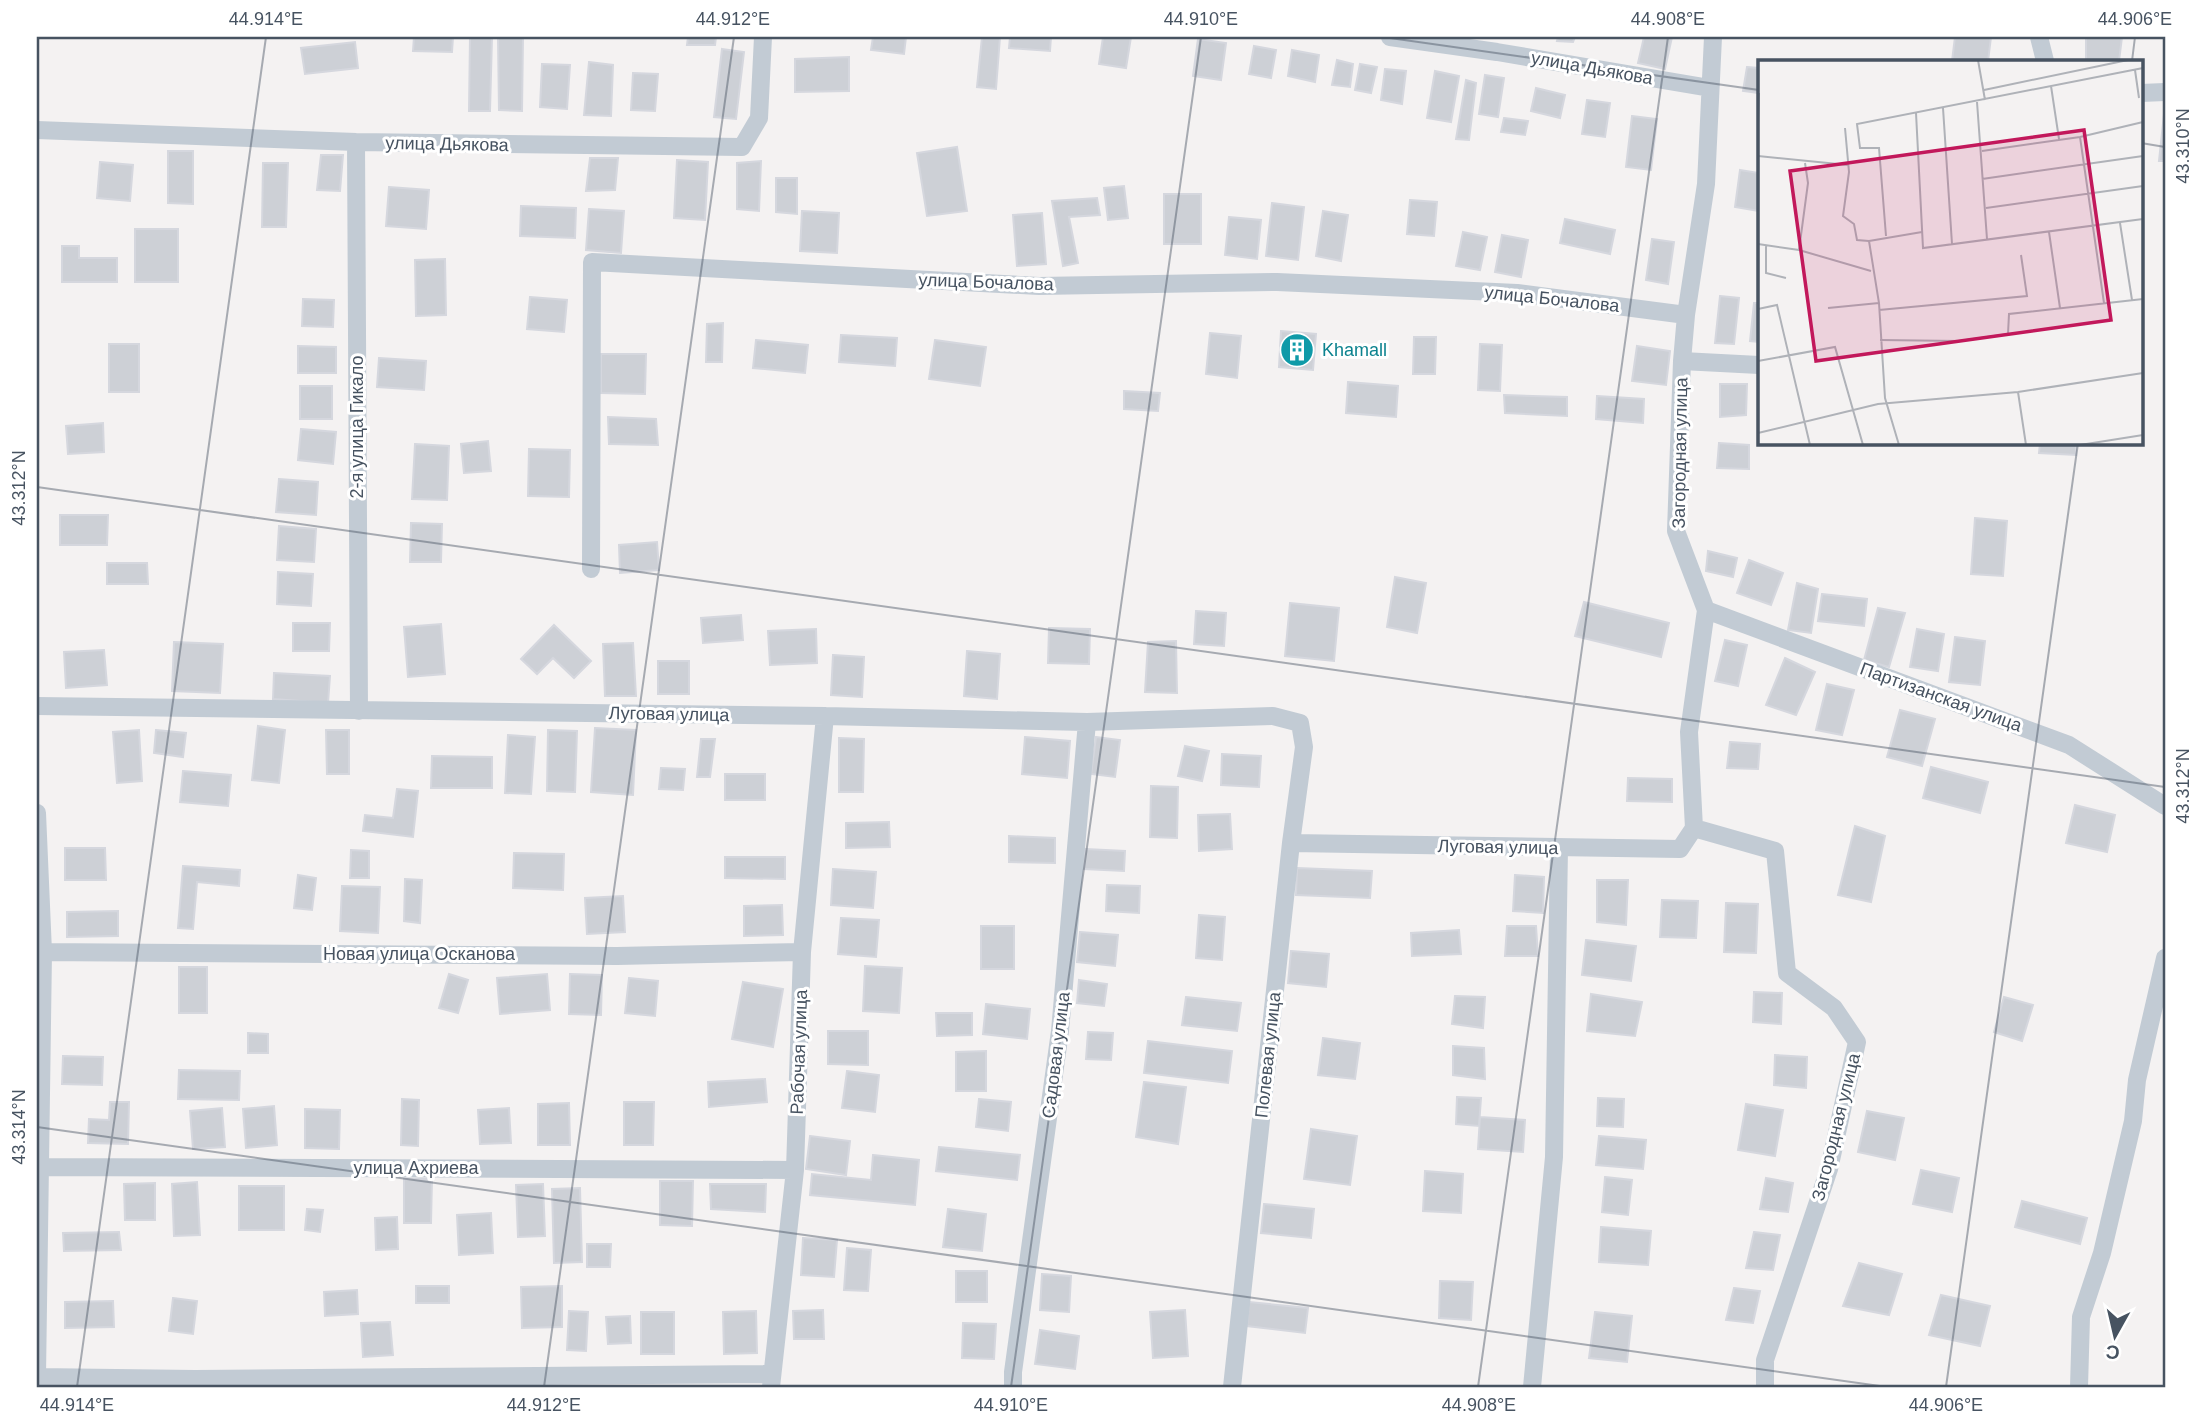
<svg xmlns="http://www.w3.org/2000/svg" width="2202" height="1424" viewBox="0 0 2202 1424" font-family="Arial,sans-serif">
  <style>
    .building { fill: #cdd0d6; stroke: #d5d7de; stroke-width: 2 }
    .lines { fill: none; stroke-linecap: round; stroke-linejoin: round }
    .minor { stroke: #c2cbd4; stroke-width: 18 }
    .ticks { fill: none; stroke: #475361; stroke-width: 2; stroke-opacity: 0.45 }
    .labels { text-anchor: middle; stroke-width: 6; stroke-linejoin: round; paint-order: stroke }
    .street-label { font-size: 18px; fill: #475361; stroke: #fff }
    .culture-label { font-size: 18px; fill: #0d838f; stroke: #fff; text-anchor: start }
    .inset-road { fill: none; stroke: #afb2b8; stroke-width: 2 }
    .view { fill: #c2185b; fill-opacity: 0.15; stroke: #c2185b; stroke-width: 3.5 }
    .inset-edge { fill: none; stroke: #475361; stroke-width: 3.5 }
    .neatline { fill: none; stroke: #475361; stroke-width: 2.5 }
    .ticks-label { font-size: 18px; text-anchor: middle; fill: #475361 }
  </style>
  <rect width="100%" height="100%" fill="#f4f2f2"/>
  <path class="building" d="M414,37H453L452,52L413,51Z
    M470,37H492L490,111H469Z
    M498,37H523L522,111L499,110Z
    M688,37H716L715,45H687Z
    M873,37H906L904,54L871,50Z
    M982,37H1000L996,89L977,87Z
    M1010,37H1051L1050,51L1009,48Z
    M1103,37H1131L1126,68L1099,64Z
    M1558,37H1575L1573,42L1557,41Z
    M1644,37H1672L1665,69L1638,63Z
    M1955,37H1991L1988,61H1952Z
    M2086,37H2122L2119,61H2086Z
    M1198,39L1226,43L1221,80L1193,76Z
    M355,42L358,68L305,74L301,48Z
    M1254,46L1276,50L1271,78L1249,74Z
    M722,49L744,52L736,119L714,117Z
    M1292,50L1319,55L1315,82L1288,76Z
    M849,57V91L795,92V59Z
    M1337,60L1353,64L1350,87L1332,85Z
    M589,62L613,65L611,116L584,115Z
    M542,64L570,65L567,109L540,107Z
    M1360,64L1377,67L1371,93L1355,90Z
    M1747,67L1759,68V93L1743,91Z
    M1385,69L1406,71L1402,104L1381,100Z
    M1435,71L1459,76L1451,122L1427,118Z
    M633,73L658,74L655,111L631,110Z
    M1485,75L1504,78L1498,117L1479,114Z
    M1466,80L1476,83L1469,140L1456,139Z
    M1536,88L1565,95L1560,118L1531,111Z
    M1587,100L1610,103L1605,137L1582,134Z
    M2164,114H2165V161H2159Z
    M1632,116L1657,119L1651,170L1626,167Z
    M1504,118L1528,121L1525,135L1501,132Z
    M957,147L967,211L927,216L917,153Z
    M168,151H193V204L168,203Z
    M321,155H343L340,191L317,190Z
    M590,158H618L615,190L586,191Z
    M677,160L708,162L705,220L674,218Z
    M761,161L759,211L737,209V163Z
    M100,162L133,165L130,201L97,198Z
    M263,163H288L286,227H262Z
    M1740,170L1759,173V211L1735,207Z
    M776,178H797V214L776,212Z
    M1124,186L1128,218L1108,220L1104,188Z
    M389,187L429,190L426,229L386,226Z
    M1164,194H1201V244H1164Z
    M1097,198L1100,215L1069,217L1078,263L1063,266L1052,201Z
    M1410,200L1437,202L1434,236L1407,234Z
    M1272,203L1304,207L1298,260L1266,256Z
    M521,206L576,208L575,238L520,236Z
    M589,209L624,211L621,253L586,250Z
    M802,211L839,213L837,253L800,251Z
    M1323,211L1348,215L1341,261L1316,256Z
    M1042,213L1046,264L1017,266L1013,215Z
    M1229,217L1261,220L1257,259L1225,255Z
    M1565,219L1615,230L1610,254L1560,243Z
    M135,229H178V282H135Z
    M1463,232L1487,237L1480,270L1456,266Z
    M1502,235L1528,240L1521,277L1495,272Z
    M1652,239L1674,242L1668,284L1646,280Z
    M62,246H79V258H117V282H62Z
    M445,259L446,315L416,316L415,260Z
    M1720,296L1739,298L1734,344L1715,343Z
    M530,297L567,300L564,332L527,329Z
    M303,299L334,300L333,327L302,326Z
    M1754,303H1759V342L1750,341Z
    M723,323L722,362H706L707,324Z
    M1281,331L1316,334L1313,370L1279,367Z
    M1210,333L1241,336L1237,378L1206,374Z
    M841,335L897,338L895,366L839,362Z
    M1414,337H1436L1435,374H1413Z
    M756,340L808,345L805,373L753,368Z
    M935,340L986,347L980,386L929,379Z
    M109,344H139V392H109Z
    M1480,344L1502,345L1500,391L1478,390Z
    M298,346L336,347V373H298Z
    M1637,346L1670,351L1666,385L1632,381Z
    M601,354H646L645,394L601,393Z
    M379,358L426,361L424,390L377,387Z
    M1348,382L1398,386L1396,417L1346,413Z
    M1720,384H1747L1746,415L1720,417Z
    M300,386H332V419H300Z
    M1124,391L1160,393L1158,411L1124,409Z
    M1504,395L1567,397V416L1505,413Z
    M1597,396L1644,399L1643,423L1596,419Z
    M608,417L656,419L658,445L609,444Z
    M103,423L104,452L68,454L66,426Z
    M301,429L336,432L333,464L298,460Z
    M488,441L491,471L464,473L461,444Z
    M1719,443L1749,445V469L1717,468Z
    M2040,443H2076V455L2039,453Z
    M415,444L449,446L447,500L412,499Z
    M529,449L570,450L569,497L528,496Z
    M279,479L318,482L316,515L276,512Z
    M60,515H108L107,545H60Z
    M1975,518L2007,521L2003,576L1971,574Z
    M411,523L442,524L441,562H410Z
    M279,526L316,529L314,562L277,560Z
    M657,542L659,570L620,573L619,545Z
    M1708,551L1737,558L1733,577L1706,571Z
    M1749,560L1783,573L1771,605L1737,593Z
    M107,563H147L148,584H107Z
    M278,572L313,574L311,606L277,604Z
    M1395,577L1426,583L1417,633L1387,627Z
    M1797,583L1818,589L1811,633L1788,630Z
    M1822,594L1867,599L1864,626L1818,621Z
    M1584,602L1669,623L1661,657L1575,636Z
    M1290,603L1339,608L1334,661L1285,656Z
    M1878,608L1905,613L1889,667L1864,660Z
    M1196,611L1226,613L1224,646L1194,644Z
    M741,615L743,640L703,643L701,618Z
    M293,623H330L329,651H293Z
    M441,624L445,674L408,677L404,627Z
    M554,625L591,661L574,678L553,658L537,674L521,659Z
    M1049,628L1090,629L1089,664L1048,663Z
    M816,629L817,663L770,665L768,631Z
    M1917,629L1944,634L1938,671L1910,667Z
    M1955,637L1985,641L1980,685L1949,682Z
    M1725,640L1747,645L1738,686L1715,681Z
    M1176,641L1177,693L1145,692L1148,642Z
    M174,642L223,644L220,693L172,691Z
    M633,643L636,696H605L603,644Z
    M104,650L107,685L66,688L64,652Z
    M967,651L1000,654L997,699L964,696Z
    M833,655L864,657L862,697L831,695Z
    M1785,658L1815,672L1796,715L1766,705Z
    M658,661H689V694H658Z
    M274,673L330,676L328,703L273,699Z
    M1827,684L1854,690L1842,735L1816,730Z
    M1900,710L1935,719L1922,766L1887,757Z
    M258,726L285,730L279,783L252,780Z
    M595,728L636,730L633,795L591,792Z
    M139,730L142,781L117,783L113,732Z
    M156,730L186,733L183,757L154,753Z
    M326,730H349V774H327Z
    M548,730L577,731L575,792L547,791Z
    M508,735L535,737L531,794L505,793Z
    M1025,737L1070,741L1067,778L1022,774Z
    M1096,737L1120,740L1115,777L1091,774Z
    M839,738L864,739L863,792H839Z
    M701,739H715L710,777H697Z
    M1730,742L1760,744L1758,769L1727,768Z
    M1185,746L1209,751L1202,781L1178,776Z
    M1222,754L1261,756L1259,787L1221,785Z
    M432,756L492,757V788H431Z
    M1931,767L1988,782L1980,813L1923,798Z
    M661,768L685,769L683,790L659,789Z
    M183,771L231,775L228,806L180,802Z
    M725,774H765V800H725Z
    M1628,778L1672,779V802L1627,801Z
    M1151,786L1178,787L1177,838L1150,837Z
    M397,789L418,791L413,837L363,831L365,815L393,818Z
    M2075,805L2115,815L2107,852L2066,843Z
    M1230,814L1232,849L1199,851L1198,815Z
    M889,822L890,847L846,848V823Z
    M1855,826L1885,836L1871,902L1838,895Z
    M1009,836L1055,838V863L1009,862Z
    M65,848H105L106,880H65Z
    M1085,849L1125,851L1124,871L1084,869Z
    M351,850L369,851V878H350Z
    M514,853L564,854L563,890L513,888Z
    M725,857H785V879L725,878Z
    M183,866L240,870L239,886L197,882L193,929L178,928Z
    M1297,868L1372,871L1370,898L1296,895Z
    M833,869L876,872L873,908L831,905Z
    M298,875L316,878L312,910L294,908Z
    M1515,875L1544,877L1543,913L1513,911Z
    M405,879L422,880L420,923L404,921Z
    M1597,880H1628L1626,925L1597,922Z
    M1107,885L1140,886L1139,913L1106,911Z
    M342,886L380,887L378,933L340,931Z
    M623,896L625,932L587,934L585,898Z
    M1662,900L1698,901L1696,938L1660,937Z
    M1726,903L1758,904L1756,953L1724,952Z
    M782,905L783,935L744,936V906Z
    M118,911V936L67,937V912Z
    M1199,915L1225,917L1222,960L1196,958Z
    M841,918L879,920L876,957L838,954Z
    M981,926H1014V969H981Z
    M1507,926H1536L1538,956H1505Z
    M1459,930L1461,954L1412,956L1411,933Z
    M1080,932L1118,935L1115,966L1077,962Z
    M1586,940L1636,946L1631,981L1582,975Z
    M1291,951L1329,954L1326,987L1288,983Z
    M865,966L902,968L899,1013L863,1011Z
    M179,967H207V1013H179Z
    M449,974L468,980L458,1013L439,1008Z
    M547,974L550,1010L500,1014L497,978Z
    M570,974L602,975L601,1015L569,1014Z
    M629,978L658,981L655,1016L625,1013Z
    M1079,980L1107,984L1104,1006L1077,1003Z
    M743,982L783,989L773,1047L732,1039Z
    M1754,992L1782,993L1781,1024L1753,1022Z
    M1591,994L1642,1002L1635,1036L1587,1031Z
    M1455,996L1485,997L1483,1028L1452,1024Z
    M1186,997L1241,1003L1237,1031L1182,1025Z
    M2004,997L2033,1005L2022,1041L1994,1032Z
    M986,1004L1030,1009L1027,1039L983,1034Z
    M936,1013H972V1035L937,1036Z
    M828,1031H868V1065L828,1064Z
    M1088,1032L1113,1033L1111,1060L1086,1059Z
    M248,1033L268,1034V1053H248Z
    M1323,1038L1360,1043L1355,1079L1318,1075Z
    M1148,1041L1232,1051L1228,1083L1144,1073Z
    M1453,1046L1484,1048L1485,1079L1453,1075Z
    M986,1051V1091H956V1052Z
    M1775,1055L1807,1057L1806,1088L1774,1085Z
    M63,1056L103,1057L102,1085L62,1084Z
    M179,1070L240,1071L239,1100L178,1099Z
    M847,1071L879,1075L875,1112L842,1108Z
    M765,1079L767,1102L709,1107L708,1082Z
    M1144,1082L1186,1087L1178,1144L1136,1137Z
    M1457,1097L1481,1098L1479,1126L1456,1124Z
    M1598,1098L1624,1099L1623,1127L1597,1126Z
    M402,1099L419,1100L418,1146L401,1145Z
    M979,1099L1011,1102L1008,1131L976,1127Z
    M110,1102H129L128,1144L88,1143L89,1119L109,1120Z
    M624,1102H654L653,1145H624Z
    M569,1103L570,1145H538V1104Z
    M1746,1104L1783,1110L1775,1156L1738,1150Z
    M274,1106L277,1145L246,1148L243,1109Z
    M222,1108L225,1147L193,1149L190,1111Z
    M509,1108L511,1143L480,1144L478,1110Z
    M305,1109L340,1110L339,1149L305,1148Z
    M1867,1111L1904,1118L1895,1160L1858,1152Z
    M1480,1117L1525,1120L1523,1152L1478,1149Z
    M1311,1129L1357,1136L1350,1185L1304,1179Z
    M810,1136L850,1141L846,1175L806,1169Z
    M1599,1136L1646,1140L1643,1169L1596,1165Z
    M939,1147L1020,1155L1017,1180L936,1171Z
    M873,1155L919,1160L915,1205L810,1195L812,1174L871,1180Z
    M1921,1170L1959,1178L1952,1212L1913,1204Z
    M1425,1171L1463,1174L1461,1213L1423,1211Z
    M1605,1177L1632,1180L1628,1215L1602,1212Z
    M1766,1178L1793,1183L1788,1212L1760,1209Z
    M404,1179H432L431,1223H404Z
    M660,1181H693L692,1226L660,1225Z
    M197,1182L200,1235L174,1236L172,1184Z
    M155,1183V1220H125L124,1184Z
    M543,1184L545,1236L518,1237L516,1185Z
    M710,1184H766L765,1212L711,1209Z
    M239,1186H284V1230H239Z
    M580,1188L582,1262L554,1263L552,1189Z
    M2022,1201L2087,1218L2080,1244L2015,1227Z
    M1264,1204L1314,1209L1311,1238L1261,1233Z
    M307,1209L323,1210L320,1232L305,1230Z
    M948,1209L986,1214L982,1251L943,1247Z
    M491,1213L493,1253L459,1255L457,1215Z
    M397,1217L398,1249L376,1250L375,1218Z
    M1601,1227L1651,1231L1648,1265L1599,1262Z
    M119,1232L121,1250L64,1251L63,1233Z
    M1754,1232L1780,1235L1773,1270L1746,1268Z
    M803,1238L837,1240L834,1277L801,1275Z
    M587,1244H611L610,1267H587Z
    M847,1248L871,1250L868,1291L844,1290Z
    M1859,1263L1902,1274L1889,1315L1843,1306Z
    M956,1271H987V1302H956Z
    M1042,1274L1071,1276L1069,1312L1040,1310Z
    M1440,1281L1473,1282L1471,1320L1439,1318Z
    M416,1286H449V1303H416Z
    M562,1286V1327L522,1328L521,1287Z
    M1734,1288L1760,1291L1753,1323L1726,1320Z
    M357,1290L358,1314L325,1316L324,1292Z
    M1941,1295L1990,1306L1980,1346L1929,1335Z
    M173,1298L197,1301L193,1334L169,1331Z
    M113,1301L114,1327L65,1328V1302Z
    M1249,1302L1308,1308L1305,1333L1247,1326Z
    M823,1310L824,1339H794L793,1311Z
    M1185,1310L1188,1356L1153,1358L1150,1312Z
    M569,1311L588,1312L586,1351L567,1350Z
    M756,1311L757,1353L724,1354L723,1312Z
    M641,1312H674V1354H641Z
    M1595,1312L1632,1316L1627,1362L1589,1358Z
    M630,1316L631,1343L608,1344L606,1317Z
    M390,1322L393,1355L363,1357L361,1323Z
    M963,1323L996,1324L994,1359L962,1358Z
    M1040,1330L1079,1336L1075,1369L1035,1364Z"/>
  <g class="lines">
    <path class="minor" d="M1390,37L1497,52L1710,88
      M2039,37L2045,61
      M2141,93L2165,92
      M37,130L356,142L742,147L759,118L763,37
      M356,142L359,711
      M1682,361L1759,365
      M591,569L592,262L1039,286L1277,282L1517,293L1686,315
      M1706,610L2069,745L2165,806
      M37,706L825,716L1087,722L1273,716L1300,723L1304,747L1291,843L1232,1387
      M37,813L43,952L37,1376
      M1694,828L1689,732L1706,610L1676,531L1682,361L1686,315L1706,184L1713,37
      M1694,828L1775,851L1787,973L1834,1008L1857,1042L1829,1169L1765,1360V1387
      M1291,843L1680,849L1694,828
      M37,952L617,956L802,952
      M37,1167L795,1170
      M37,1377L195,1379L771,1374
      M771,1387L795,1170L802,952L825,716
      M1013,1387V1372L1060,1031L1087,722
      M1532,1387L1554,1157L1559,848
      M2079,1387L2081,1317L2102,1253L2133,1121L2137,1080L2165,958"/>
  </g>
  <path class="ticks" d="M1383,37L1759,90M2132,61L2135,37M2141,143L2165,147M37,487L2165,787M37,1127L1887,1387M77,1387L266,37M544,1387L734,37M1011,1387L1201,37M1478,1387L1668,37M1946,1387L2078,443"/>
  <defs>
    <g id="building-disc" transform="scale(1.75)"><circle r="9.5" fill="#0f9aa8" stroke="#fff"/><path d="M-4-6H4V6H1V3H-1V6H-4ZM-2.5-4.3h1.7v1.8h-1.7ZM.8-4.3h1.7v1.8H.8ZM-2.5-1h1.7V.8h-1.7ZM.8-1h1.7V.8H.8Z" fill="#fff"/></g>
  </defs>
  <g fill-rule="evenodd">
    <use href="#building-disc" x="1297" y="350"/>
  </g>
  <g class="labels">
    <g class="street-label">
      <text transform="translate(1592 68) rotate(10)" y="6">улица Дьякова</text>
      <text transform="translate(447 144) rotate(1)" y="6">улица Дьякова</text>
      <text transform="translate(986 282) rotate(2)" y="6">улица Бочалова</text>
      <text transform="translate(1552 299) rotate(6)" y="6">улица Бочалова</text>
      <text transform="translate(357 427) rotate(-90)" y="6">2-я улица Гикало</text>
      <text transform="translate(1680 453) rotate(-89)" y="6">Загородная улица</text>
      <text transform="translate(1941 697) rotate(20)" y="6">Партизанская улица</text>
      <text transform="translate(669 714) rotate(1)" y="6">Луговая улица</text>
      <text transform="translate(1498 847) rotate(1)" y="6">Луговая улица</text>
      <text x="419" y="960">Новая улица Осканова</text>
      <text transform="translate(799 1052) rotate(-88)" y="6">Рабочая улица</text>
      <text transform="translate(1056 1055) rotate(-83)" y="6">Садовая улица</text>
      <text transform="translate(1268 1055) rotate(-84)" y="6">Полевая улица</text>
      <text transform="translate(1836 1127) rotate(-76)" y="6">Загородная улица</text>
      <text x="416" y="1174">улица Ахриева</text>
    </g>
    <g class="culture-label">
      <text x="1322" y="356">Khamall</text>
    </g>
  </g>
  <g transform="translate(1758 60)">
    <rect width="385" height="385" fill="#f4f2f2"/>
    <path class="inset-road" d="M220,0L227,40M377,10L381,38M293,26L301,79M226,30L370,0M219,42L229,179M185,48L194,184M158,53L165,188L385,159M0,63L1,33M87,68L91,112L85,156L96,164L99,180L111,181M322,77L346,243M224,91L322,77L385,62M0,96L90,105M224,119L385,96M228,148L385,126M362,163L374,240M291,172L302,248M128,176L121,88H102L99,64L385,8M111,181L121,243L127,338L141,385M111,181L164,172M0,184L41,190L113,211M8,186V213L28,218M41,190L50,123L47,103M70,248L121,243M0,249L19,245L52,385M121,250L269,236L263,195M122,280L201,281L250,274L251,254L385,239M0,301L77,287L105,385M260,332L268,385M0,373L120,344L260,332L385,313M322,385L385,375"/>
    <path class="view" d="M326,70L353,260L58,301L32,111Z"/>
    <rect width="385" height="385" class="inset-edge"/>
  </g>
  <rect width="2202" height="1424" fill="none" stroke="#ffffff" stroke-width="77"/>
  <g transform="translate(2115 1336) rotate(188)" stroke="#ffffff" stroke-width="5" paint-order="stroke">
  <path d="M0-5L12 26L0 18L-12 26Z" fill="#475361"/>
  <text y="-10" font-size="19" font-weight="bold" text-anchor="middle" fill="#475361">С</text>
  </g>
  <rect x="38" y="38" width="2126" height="1348" class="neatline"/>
  <g class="ticks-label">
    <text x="266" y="25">44.914°E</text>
    <text x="733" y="25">44.912°E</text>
    <text x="1201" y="25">44.910°E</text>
    <text x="1668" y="25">44.908°E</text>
    <text x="2135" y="25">44.906°E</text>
    <text transform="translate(2183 146) rotate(-90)" y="6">43.310°N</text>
    <text transform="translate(19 488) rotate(-90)" y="6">43.312°N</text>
    <text transform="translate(2183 786) rotate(-90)" y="6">43.312°N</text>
    <text transform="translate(19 1127) rotate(-90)" y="6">43.314°N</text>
    <text x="77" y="1411">44.914°E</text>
    <text x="544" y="1411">44.912°E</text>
    <text x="1011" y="1411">44.910°E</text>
    <text x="1479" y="1411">44.908°E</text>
    <text x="1946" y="1411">44.906°E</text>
  </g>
</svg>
